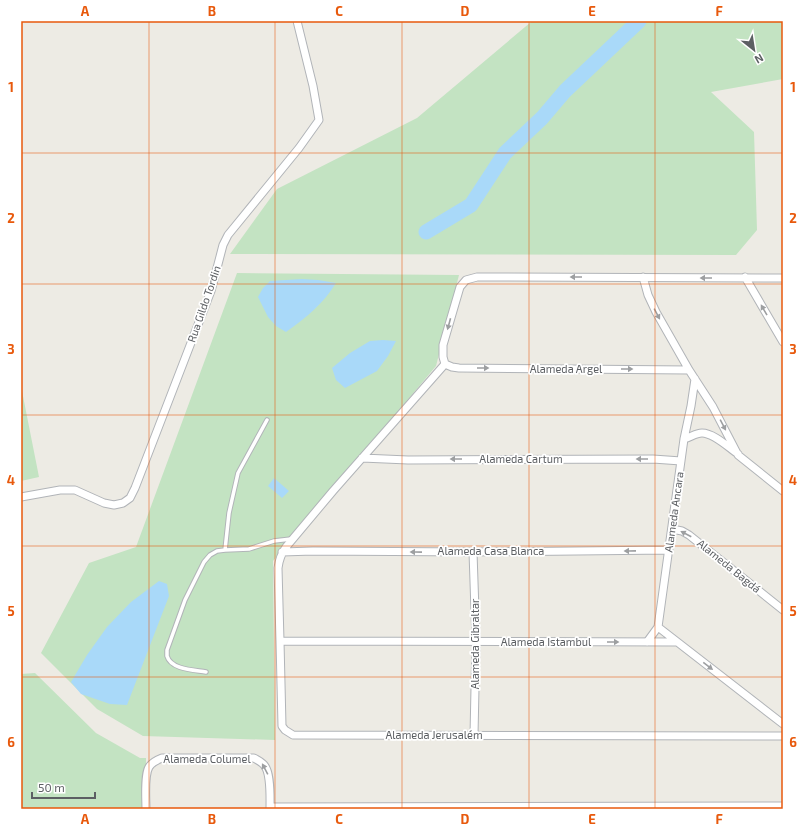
<svg xmlns="http://www.w3.org/2000/svg" width="804" height="830" viewBox="0 0 804 830" font-family="'Exo 2',sans-serif">
  <style>
    .green { fill: #c3e3c2 }
    .water { fill: #a9d9f9 }
    .lines { fill: none; stroke-linecap: round; stroke-linejoin: round }
    .river { stroke: #a9d9f9; stroke-width: 15 }
    .lane-casing { stroke: #b1b4b8; stroke-width: 5.5 }
    .street-casing { stroke: #b1b4b8; stroke-width: 9 }
    .lane { stroke: #fff; stroke-width: 3.5 }
    .street { stroke: #fff; stroke-width: 7 }
    .oneway { fill: #9d9fa1 }
    .grid { fill: none; stroke: #e8590c; stroke-width: 1; stroke-opacity: 0.55 }
    .labels { text-anchor: middle; stroke-width: 3.5; stroke-linejoin: round; paint-order: stroke }
    .street-label { font-size: 11px; fill: #5c5f63; stroke: #fff }
    .neatline { fill: none; stroke: #e8590c; stroke-width: 1.5 }
    .grid-label { font-size: 13px; text-anchor: middle; font-weight: bold; fill: #e8590c }
  </style>
  <rect width="100%" height="100%" fill="#edebe4"/>
  <path class="green" d="M534,21H783V79L711,92L754,132L757,230L736,255L230,254L277,189L417,118L531,22Z
    M237,273L459,275L436,366L273,561L275,740L143,736L97,709L41,653L89,563L136,547Z
    M21,386L39,477L21,481Z
    M35,673L96,733L140,758H146V809H21V674Z"/>
  <path class="water" d="M302,279L318,280L336,283C323,304 307,317 286,332L276,326L268,317L258,297L263,288L270,281Z
    M383,340L396,341L388,356L377,371L345,388L336,380L332,368L350,353L370,341Z
    M274,478L289,491L282,498L268,486Z
    M159,581L167,584L169,596L127,705L110,704L81,694L71,682L87,655L107,627L131,602Z"/>
  <g class="lines">
    <path class="river" d="M426,232L471,205L505,153L542,118L565,91L639,21"/>
    <g class="lane-casing">
      <path id="lane" d="M225,550L229,513L238,473L267,420
        M206,672C195,670 171,670 167,656C167,654 167,652 167,650L185,600L204,562L210,555L217,551L225,550L249,549L274,541L291,539"/>
    </g>
    <g class="street-casing">
      <path id="street" d="M643,277L648,295L656,312L689,370L713,407L738,455L783,491
        M745,277L783,342
        M445,364L333,491L286,547C281,554 279,560 278,568L280,641L282,726L285,730L293,735L783,736
        M445,364L443,357V345L460,287L466,280L477,277L783,278
        M445,364L452,367L459,368L689,370
        M684,439C690,438 695,433 702,433C714,433 729,448 738,454
        M362,458L408,460L653,459L681,461
        M21,497L60,490H75L104,503L114,505L123,503L130,498L135,488L211,291L223,245L228,235L299,148L319,120L313,86L297,21
        M672,529L682,531L689,535L783,610
        M282,552L313,551L473,552L669,550
        M473,552L476,641L474,735
        M658,627L783,724
        M280,641L677,642
        M647,642L658,627L684,439L691,406L695,379
        M270,807L783,806
        M146,809C146,799 144,775 149,767C152,762 157,760 162,758H254C259,761 264,763 266,768C271,778 270,797 270,809"/>
    </g>
    <use href="#lane" class="lane"/>
    <use href="#street" class="street"/>
  </g>
  <defs><path id="oneway-solid" d="M-6-.8H1V-3.2L6.5 0L1 3.2V.8H-6Z"/></defs>
  <g class="oneway">
    <use href="#oneway-solid" transform="translate(576 277) rotate(-180)"/>
    <use href="#oneway-solid" transform="translate(706 278) rotate(180)"/>
    <use href="#oneway-solid" transform="translate(764 310) rotate(-120)"/>
    <use href="#oneway-solid" transform="translate(657 314) rotate(62)"/>
    <use href="#oneway-solid" transform="translate(449 324) rotate(105)"/>
    <use href="#oneway-solid" transform="translate(483 368)"/>
    <use href="#oneway-solid" transform="translate(627 369)"/>
    <use href="#oneway-solid" transform="translate(723 425) rotate(62)"/>
    <use href="#oneway-solid" transform="translate(456 459) rotate(180)"/>
    <use href="#oneway-solid" transform="translate(642 459) rotate(180)"/>
    <use href="#oneway-solid" transform="translate(686 534) rotate(-152)"/>
    <use href="#oneway-solid" transform="translate(630 551) rotate(179)"/>
    <use href="#oneway-solid" transform="translate(416 552) rotate(-179)"/>
    <use href="#oneway-solid" transform="translate(613 642)"/>
    <use href="#oneway-solid" transform="translate(708 666) rotate(38)"/>
    <use href="#oneway-solid" transform="translate(265 769) rotate(-118)"/>
  </g>
  <path class="grid" d="M149,21V809M275,21V809M402,21V809M529,21V809M655,21V809M21,153H783M21,284H783M21,415H783M21,546H783M21,677H783"/>
  <g class="labels">
    <g class="street-label">
      <text transform="translate(204 304) rotate(-71)" y="4">Rua Gildo Tordin</text>
      <text x="566" y="373">Alameda Argel</text>
      <text x="521" y="463">Alameda Cartum</text>
      <text transform="translate(674 512) rotate(-82)" y="4">Alameda Ancara</text>
      <text x="491" y="555">Alameda Casa Blanca</text>
      <text transform="translate(729 566) rotate(39)" y="4">Alameda Bagdá</text>
      <text x="546" y="646">Alameda Istambul</text>
      <text transform="translate(475 644) rotate(-90)" y="4">Alameda Gibraltar</text>
      <text x="434" y="739">Alameda Jerusalém</text>
      <text x="207" y="763">Alameda Columel</text>
    </g>
  </g>
  <rect width="804" height="830" fill="none" stroke="#ffffff" stroke-width="44"/>
  <g transform="translate(754 50) rotate(150)" stroke="#ffffff" stroke-width="3" paint-order="stroke">
  <path d="M0-3L7 15L0 10L-7 15Z" fill="#5c5f63"/>
  <text y="-6" font-size="11" font-weight="bold" text-anchor="middle" fill="#5c5f63">N</text>
  </g>
  <path d="M32 792v6h63v-6" fill="none" stroke="#5c5f63" stroke-width="2"/>
  <text x="38" y="792" font-size="12" fill="#5c5f63" stroke="#ffffff" stroke-width="3" paint-order="stroke">50 m</text>
  <rect x="22" y="22" width="760" height="786" class="neatline"/>
  <g class="grid-label">
    <text x="85" y="16">A</text>
    <text x="212" y="16">B</text>
    <text x="339" y="16">C</text>
    <text x="465" y="16">D</text>
    <text x="592" y="16">E</text>
    <text x="719" y="16">F</text>
    <text x="11" y="92">1</text>
    <text x="793" y="92">1</text>
    <text x="11" y="223">2</text>
    <text x="793" y="223">2</text>
    <text x="11" y="354">3</text>
    <text x="793" y="354">3</text>
    <text x="11" y="485">4</text>
    <text x="793" y="485">4</text>
    <text x="11" y="616">5</text>
    <text x="793" y="616">5</text>
    <text x="11" y="747">6</text>
    <text x="793" y="747">6</text>
    <text x="85" y="824">A</text>
    <text x="212" y="824">B</text>
    <text x="339" y="824">C</text>
    <text x="465" y="824">D</text>
    <text x="592" y="824">E</text>
    <text x="719" y="824">F</text>
  </g>
</svg>
